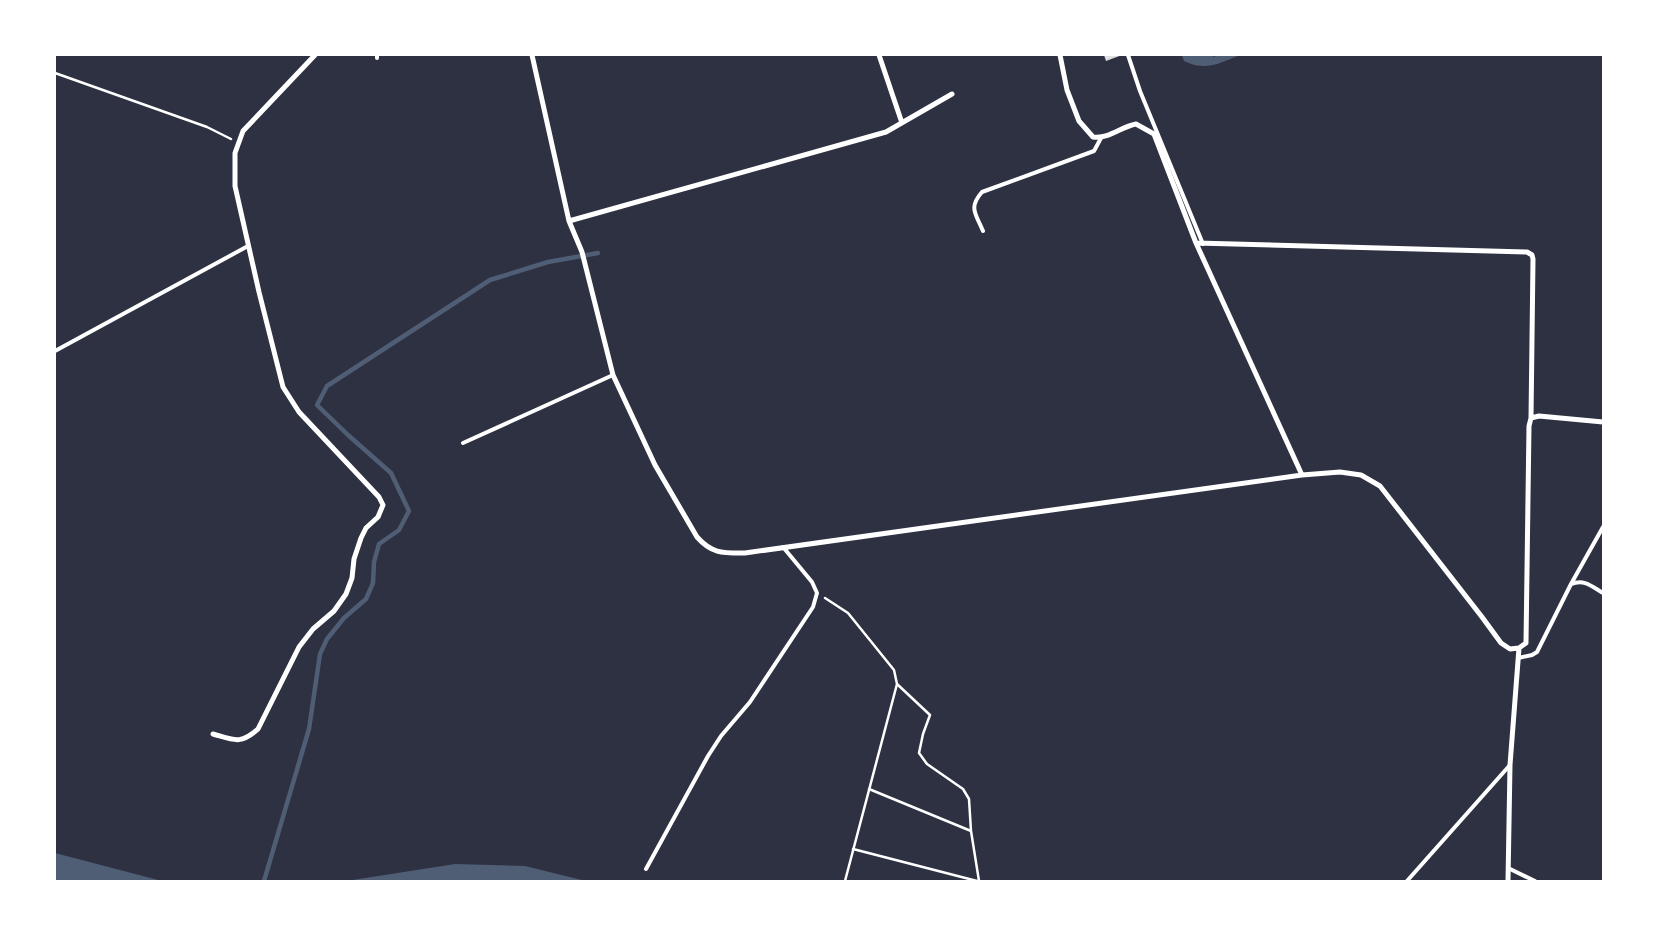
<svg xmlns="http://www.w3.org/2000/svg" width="1658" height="936" viewBox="0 0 1658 936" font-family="Roboto,sans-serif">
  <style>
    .water { fill: #4f5d75 }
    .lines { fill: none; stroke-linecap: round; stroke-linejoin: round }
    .stream { stroke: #4f5d75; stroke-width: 4.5 }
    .building { fill: #e0e0e3 }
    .path { stroke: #fff; stroke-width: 2.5 }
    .service { stroke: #fff; stroke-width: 4 }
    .minor { stroke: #fff; stroke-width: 5 }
  </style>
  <rect width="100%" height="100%" fill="#2d3142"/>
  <path class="water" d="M1182,55H1212L1214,57L1217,55H1240C1220,63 1206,72 1184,61Z
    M55,853L162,881H55Z
    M455,864L525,866L586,881H346Z"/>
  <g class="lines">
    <path class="stream" d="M264,881L309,729L320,654L327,639L344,618L366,599L373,583L374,562L379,544L399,530L409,511L391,473L348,435L317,405L327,386L490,280L548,262L598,253"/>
  </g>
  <path class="building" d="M1104,55H1122L1106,61Z"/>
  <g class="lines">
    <path class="path" d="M55,73L207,127L231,139
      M825,598L848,613L894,670L897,684L845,881
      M897,684L930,715L923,734L919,753L927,764L963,789L969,799L971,831L979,881
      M869,789L971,831
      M853,849L977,881"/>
    <path class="service" d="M377,55V58
      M1128,55L1140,91L1203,244
      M983,231C976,214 968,208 982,192L1094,151L1101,138
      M55,351L248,246
      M463,443L613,375
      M1571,584L1603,527
      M1518,658L1532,655L1537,652L1571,584C1585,579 1591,586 1603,593
      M1508,868L1535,881
      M646,869L708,756L721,736L750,702L813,607L817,593L812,582L783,547
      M1407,881L1510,765"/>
    <path class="minor" d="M532,55L569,221L582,252L613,375L655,465L697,537C712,554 723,553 745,553L1302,475L1340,472L1361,475L1380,486L1482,617L1501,643L1510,649L1519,648L1526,643L1529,426L1531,418L1539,416L1603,422
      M879,55L902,123
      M1060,55L1067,90L1079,121L1093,137C1110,139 1120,127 1136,124L1154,134L1196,243L1302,475
      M569,221L886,132L952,94
      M1196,243L1527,252L1532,255L1533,259L1531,418
      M213,734C234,740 240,745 258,729L299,647L313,629L334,611L346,594L352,578L354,559L361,538L366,528L378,517L383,505L379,497L299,412L283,387L259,292L235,186V153L243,131L315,55
      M1508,881L1510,765L1519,648"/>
  </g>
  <rect width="1658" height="936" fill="none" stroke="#ffffff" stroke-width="112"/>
</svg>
